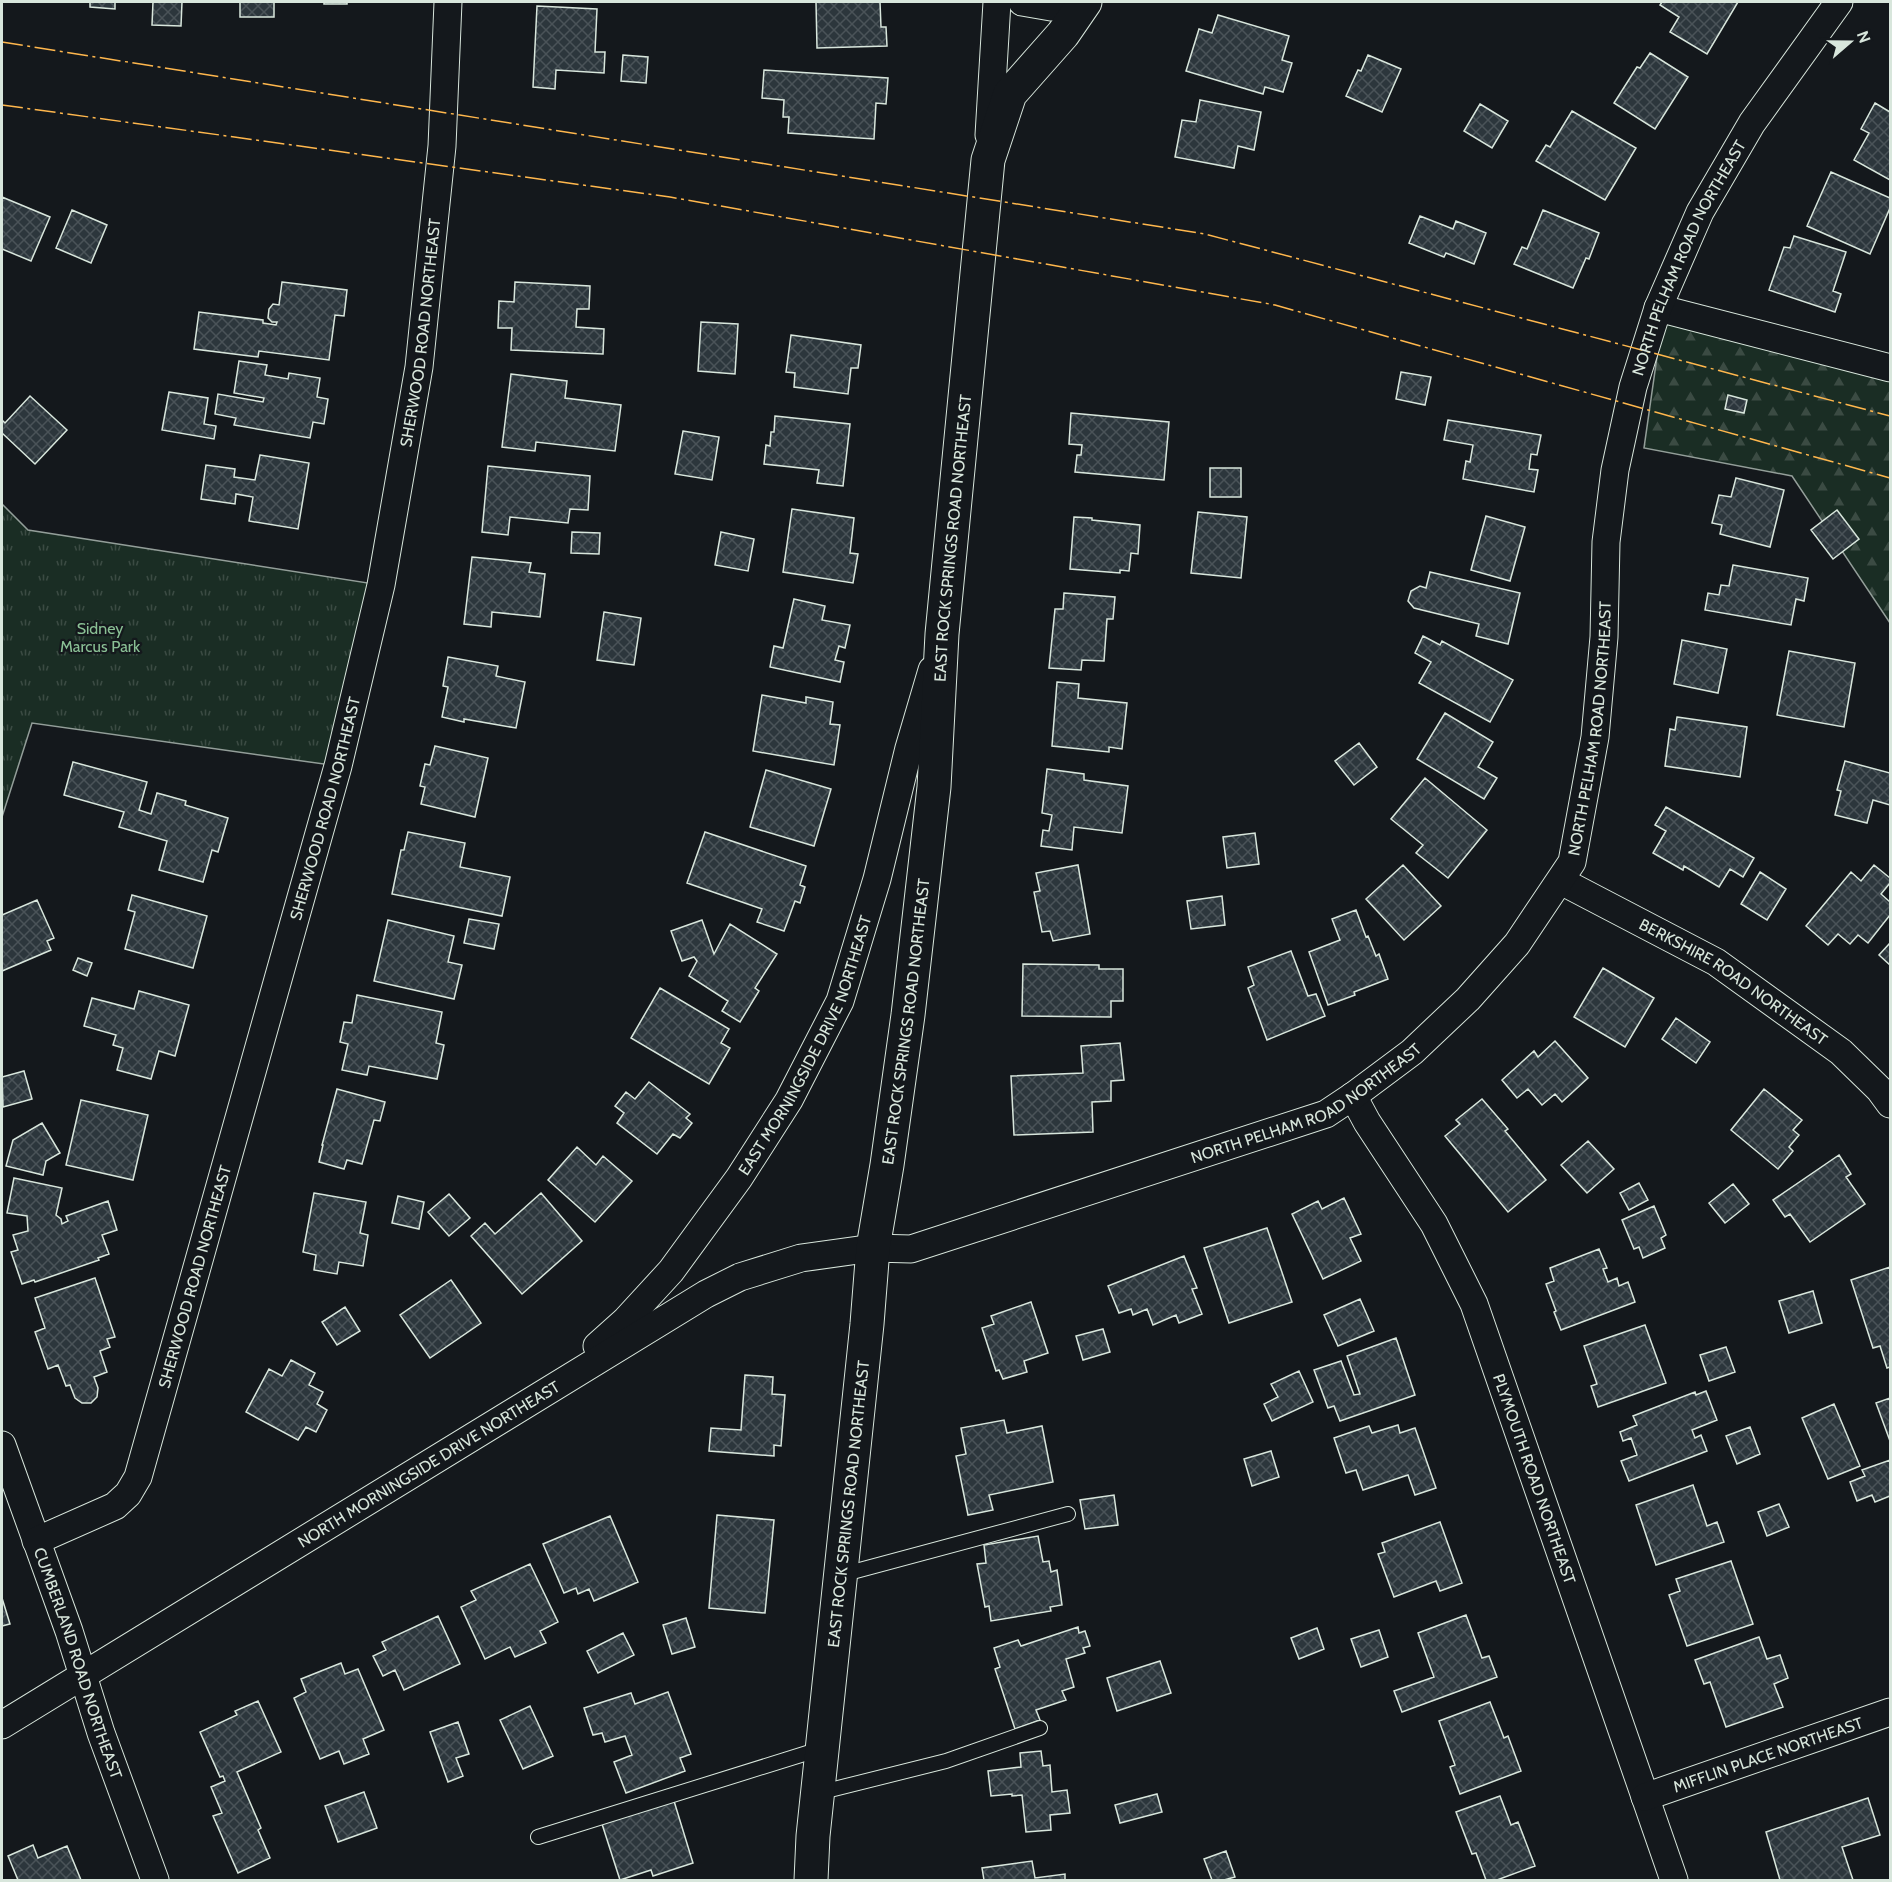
<svg xmlns="http://www.w3.org/2000/svg" width="1892" height="1882" viewBox="0 0 1892 1882" font-family="Cabin,sans-serif">
  <style>
    .forest { fill: url(#forest-firs); stroke: #939e99; stroke-width: 1.5 }
    .park { fill: url(#park-tufts); stroke: #939e99; stroke-width: 1.5 }
    .building { fill: url(#building-cross-hatch); stroke: #d8e6dc; stroke-width: 1.5 }
    .lines { fill: none; stroke-linecap: round; stroke-linejoin: round }
    .service-casing { stroke: #d8e6dc; stroke-width: 16 }
    .minor-casing { stroke: #d8e6dc; stroke-width: 29 }
    .tertiary-casing { stroke: #d8e6dc; stroke-width: 35 }
    .service { stroke: #14181c; stroke-width: 14 }
    .minor { stroke: #14181c; stroke-width: 27 }
    .tertiary { stroke: #14181c; stroke-width: 33 }
    .power { stroke: #ffb74d; stroke-width: 1.5; stroke-dasharray: 21 4.5 3 4.5; stroke-linecap: butt }
    .labels { text-anchor: middle; stroke-width: 4.5; stroke-linejoin: round; paint-order: stroke }
    .street-label { font-size: 16px; fill: #d8e6dc; stroke: #14181c }
    .park-label { font-size: 16px; fill: #8ac095; stroke: #14181c }
  </style>
  <defs>
    <pattern id="forest-firs" width="22" height="20" patternUnits="userSpaceOnUse" patternTransform="scale(1.5)"><rect width="22" height="20" fill="#1a2d24"/><path d="M5 1l3.5 6h-7zM16 11l3.5 6h-7z" fill="#3b4b43"/></pattern>
    <pattern id="park-tufts" width="24" height="20" patternUnits="userSpaceOnUse" patternTransform="scale(1.5)"><rect width="24" height="20" fill="#1a2d24"/><path d="M3 7l-1-3M5 7V3M7 7l1-3M15 17l-1-3M17 17v-4M19 17l1-3" fill="none" stroke="#3b4b43"/></pattern>
    <pattern id="building-cross-hatch" width="8" height="8" patternUnits="userSpaceOnUse" patternTransform="scale(1.5)"><rect width="8" height="8" fill="#2c363c"/><path d="M0 0l8 8M0 8l8-8" fill="none" stroke="#4a5358"/></pattern>
  </defs>
  <rect width="100%" height="100%" fill="#14181c"/>
  <path class="forest" d="M1663,315L1890,377V623L1792,476L1644,448Z"/>
  <path class="park" d="M2,504L28,530L381,585L338,766L32,723L2,817Z"/>
  <path class="building" d="M83,2H115V9L90,7V2Z
    M153,2H182L181,26L152,25Z
    M240,2H274V17H240Z
    M324,2H347V4H324Z
    M816,2H880L881,27H886L887,46L817,48Z
    M1662,2H1738L1707,54L1670,32L1679,17L1660,5Z
    M537,6L597,9L595,52H605L604,73L556,70L555,89L533,87Z
    M1218,15L1289,36L1282,60L1292,63L1283,92L1265,87L1263,94L1186,71L1199,29L1212,33Z
    M1650,53L1688,77L1655,129L1614,103L1637,67L1640,68Z
    M623,55L648,57L646,83L621,81Z
    M1368,55L1401,69L1382,112L1346,96L1358,70L1361,71Z
    M764,70L888,78L886,104L876,103L874,139L788,133L789,117H783L784,100L762,98Z
    M1200,100L1261,112L1254,150L1238,146L1234,168L1175,157L1182,120L1196,122Z
    M1875,103L1890,112V180L1854,160L1869,133L1861,129Z
    M1480,104L1508,121L1492,148L1464,131Z
    M1572,111L1636,148L1605,200L1536,161L1546,145L1550,147Z
    M1831,172L1890,198V208L1870,254L1807,226Z
    M2,197L50,217L31,261L2,249Z
    M72,210L107,225L91,263L56,248Z
    M1543,210L1599,233L1589,259L1586,258L1573,288L1514,264L1522,247L1527,249Z
    M1420,216L1453,229L1456,221L1486,233L1474,264L1446,253L1444,257L1409,243Z
    M1794,236L1846,252L1833,291L1841,294L1835,312L1769,290L1784,247L1790,248Z
    M282,282L347,290L344,316L335,315L329,360L259,351L258,357L194,349L199,312L263,320V323L276,325L277,322H272L268,318L269,309L273,304L279,305Z
    M515,282L590,286L589,309H577L576,327L604,329L603,354L511,350L512,328H498L499,301L514,302Z
    M701,322L738,324L735,374L698,371Z
    M791,335L861,345L858,368H851L848,394L794,387L795,373L786,372Z
    M239,361L267,365L265,375L288,379L289,373L320,378L317,397L328,399L324,424L313,422L310,438L234,425L236,418L215,414L218,394L263,402L264,398L234,393Z
    M1401,372L1431,377L1425,405L1396,399Z
    M511,374L567,381L565,398L621,405L615,451L536,442L535,451L502,447Z
    M169,392L208,398L204,424L216,426L214,439L162,430Z
    M1728,395L1747,400L1744,413L1725,409Z
    M30,396L67,430L35,464L2,433V420L5,423Z
    M1071,413L1169,422L1164,480L1075,472L1077,455H1081L1082,445L1069,444Z
    M775,416L850,424L843,486L817,483L819,470L764,464L766,445L770,446L771,432H774Z
    M1448,420L1541,435L1537,455L1531,454L1529,469L1538,470L1534,492L1463,479L1466,461L1470,462L1473,445L1444,440Z
    M683,431L719,437L712,480L675,474Z
    M260,455L309,463L298,529L249,521L253,497L236,494L235,504L201,499L206,465L235,469L234,477L255,480Z
    M488,466L590,476L588,510L570,509L568,523L510,517L508,535L482,532Z
    M1210,468H1241V497H1210Z
    M1736,478L1784,490L1770,547L1720,534L1722,525L1712,523L1719,495L1731,497Z
    M792,509L854,518L850,553L858,554L853,583L783,572Z
    M1837,510L1859,539L1833,559L1811,530Z
    M1198,512L1247,517L1241,578L1191,573Z
    M1486,516L1525,527L1510,581L1471,570Z
    M1074,517L1092,518V520L1140,525L1138,554L1131,553L1129,571L1120,570V573L1070,569Z
    M572,532L600,533L599,554L571,553Z
    M721,532L754,539L748,571L715,565Z
    M472,557L531,563L529,572L545,574L540,617L492,612L491,627L464,624Z
    M1733,565L1808,578L1804,601L1796,599L1791,625L1705,610L1708,593L1719,595L1721,585L1729,586Z
    M1430,572L1520,593L1508,644L1476,636L1479,624L1414,608L1408,601L1411,591L1420,586L1426,588Z
    M1064,593L1115,597L1113,619H1107L1104,661L1082,660L1081,670L1049,668L1055,609H1063Z
    M794,599L825,606L822,620L850,625L845,648L839,646L835,660L844,662L840,682L770,667L774,646L783,648Z
    M604,612L641,618L634,665L597,660Z
    M1423,636L1440,645L1442,641L1513,680L1490,722L1419,683L1431,662L1415,653Z
    M1682,640L1727,649L1718,693L1674,684Z
    M1789,651L1855,663L1844,727L1777,715Z
    M448,657L498,666L496,676L525,682L516,728L464,719V722L442,717L448,687L443,686Z
    M1057,682L1079,684L1078,698L1127,703L1122,749L1109,747V752L1052,746Z
    M762,695L806,703V697L833,702L830,724L840,725L834,765L753,751Z
    M1445,713L1493,742L1478,767L1497,778L1484,799L1417,759Z
    M1677,717L1747,727L1740,777L1665,766L1670,729L1675,730Z
    M1359,743L1377,767L1354,785L1335,761Z
    M435,746L488,758L475,817L421,804L425,787L420,786L425,764L430,765Z
    M1845,761L1890,773V805L1873,800L1867,823L1835,815L1841,791L1837,790Z
    M73,762L147,782L139,810L151,814L157,793L186,801L185,805L228,818L218,852L212,850L203,882L159,870L167,841L119,827L124,812L64,795Z
    M1047,769L1084,774V780L1128,786L1122,833L1074,827L1072,850L1041,846L1043,830L1049,831L1052,815L1042,813Z
    M766,770L831,789L814,846L750,827Z
    M1425,778L1487,830L1448,878L1416,853L1423,845L1391,819Z
    M1666,807L1754,858L1743,877L1730,869L1719,887L1684,866L1683,870L1653,853L1666,831L1655,825Z
    M408,832L465,843L460,867L510,877L502,916L392,894L401,850H404Z
    M705,832L806,866L800,885L805,887L800,903L795,901L784,931L757,922L762,909L687,883Z
    M1255,833L1259,864L1227,868L1223,837Z
    M1078,865L1090,934L1053,941L1050,931L1042,932L1034,892L1040,891L1036,873Z
    M1403,865L1441,906L1404,940L1366,899Z
    M1874,865L1890,878V883L1881,894L1890,902V915L1868,943L1858,935L1850,944L1838,934L1828,945L1806,926L1851,872L1861,881Z
    M1760,872L1786,889L1767,920L1741,904Z
    M132,895L207,916L193,968L125,949L135,912L128,910Z
    M1222,896L1225,925L1191,929L1187,901Z
    M37,900L54,938L47,941L51,950L2,971V915Z
    M1356,910L1366,937L1368,936L1376,956L1379,954L1388,979L1354,992L1355,995L1328,1005L1309,952L1340,940L1332,919Z
    M469,919L499,924L494,949L464,943Z
    M388,920L454,936L448,962L462,965L454,999L374,981Z
    M702,920L714,954L730,924L777,954L755,988L759,991L740,1022L722,1011L728,1001L689,976L697,961L694,957L682,961L671,931Z
    M1890,943V965L1879,955Z
    M1291,951L1308,996L1316,994L1325,1016L1267,1040L1248,988L1254,985L1248,967Z
    M78,958L92,963L87,976L73,970Z
    M1023,964L1099,965V969H1123V1001H1111V1017L1022,1016Z
    M1603,968L1654,998L1625,1047L1574,1017Z
    M660,988L729,1029L721,1043L730,1048L709,1084L631,1038Z
    M139,991L189,1005L175,1056L159,1051L151,1079L117,1070L123,1048L113,1045L116,1035L84,1026L92,998L134,1009Z
    M357,995L442,1012L436,1043L444,1045L437,1079L369,1066L367,1075L342,1070L348,1044L340,1042L344,1022L352,1023Z
    M1676,1018L1710,1042L1696,1063L1662,1039Z
    M1555,1041L1588,1078L1562,1102L1555,1094L1542,1105L1528,1089L1517,1098L1502,1080L1534,1051L1538,1057Z
    M1120,1043L1124,1080L1111,1081V1101L1092,1102L1093,1132L1014,1135L1011,1076L1083,1073L1081,1046Z
    M24,1071L32,1099L3,1107L2,1077Z
    M649,1082L690,1114L686,1118L692,1123L680,1138L673,1134L657,1154L617,1123L624,1113L615,1106L626,1092L635,1099Z
    M337,1089L385,1102L380,1121L374,1120L362,1164L347,1160L344,1169L319,1162L323,1145H322Z
    M1764,1089L1802,1120L1793,1130L1799,1135L1789,1147L1793,1151L1778,1169L1731,1130Z
    M1482,1099L1508,1129L1505,1131L1546,1180L1508,1212L1445,1136L1460,1124L1456,1120Z
    M81,1100L148,1115L133,1180L66,1165Z
    M42,1123L60,1153L46,1161L43,1175L6,1166L13,1140Z
    M1588,1141L1614,1169L1587,1193L1561,1165Z
    M577,1147L596,1165L603,1156L632,1181L595,1222L548,1180Z
    M1839,1155L1851,1174L1846,1177L1865,1204L1810,1242L1790,1214L1785,1217L1773,1200Z
    M14,1178L62,1188L56,1215L61,1219L62,1224L68,1221L66,1216L108,1201L117,1230L102,1235L109,1254L98,1258L99,1260L35,1282L34,1280L22,1284L11,1252L18,1250L13,1235L28,1231L27,1216L7,1213Z
    M1639,1183L1648,1200L1629,1210L1620,1193Z
    M1733,1184L1749,1204L1725,1223L1709,1203Z
    M314,1193L366,1202L360,1233L368,1235L363,1266L339,1262L337,1274L314,1270L316,1255L303,1252Z
    M541,1193L582,1241L522,1294L471,1236L485,1223L495,1234Z
    M449,1194L470,1218L449,1236L428,1212Z
    M398,1196L424,1202L419,1229L392,1223Z
    M1344,1198L1361,1234L1350,1238L1361,1261L1323,1279L1292,1214L1318,1201L1322,1209Z
    M1654,1206L1666,1235L1661,1238L1665,1248L1643,1258L1639,1247L1634,1249L1622,1220Z
    M1267,1228L1292,1302L1229,1323L1204,1248Z
    M1599,1249L1607,1268L1603,1269L1608,1282L1617,1278L1619,1286L1628,1282L1635,1302L1561,1330L1554,1312L1556,1311L1546,1284L1554,1281L1550,1268Z
    M1184,1256L1197,1288L1192,1289L1202,1314L1179,1323L1176,1315L1153,1325L1147,1309L1133,1315L1131,1309L1119,1313L1108,1286Z
    M1890,1267V1367L1887,1368L1880,1346L1873,1348L1851,1280Z
    M95,1278L115,1337L107,1339L110,1347L100,1351L107,1372L94,1377L98,1388L97,1397L91,1403H82L75,1398L70,1385L66,1386L58,1365L48,1369L35,1332L45,1328L35,1298Z
    M451,1280L481,1323L430,1358L400,1315Z
    M1813,1291L1822,1323L1789,1333L1779,1301Z
    M1360,1299L1374,1331L1338,1346L1324,1315Z
    M1031,1302L1048,1353L1024,1361L1027,1372L1003,1379L999,1370L996,1371L982,1328L994,1324L991,1316Z
    M345,1307L360,1331L337,1345L322,1322Z
    M1645,1325L1666,1383L1598,1407L1591,1386L1597,1384L1584,1346Z
    M1103,1329L1110,1352L1083,1360L1076,1336Z
    M1396,1338L1415,1395L1340,1421L1334,1406L1328,1408L1314,1370L1341,1361L1354,1395L1360,1394L1347,1356Z
    M1726,1347L1735,1372L1709,1381L1700,1355Z
    M291,1360L315,1373L309,1385L323,1392L317,1404L327,1410L316,1432L306,1427L298,1440L246,1412L269,1369L282,1376Z
    M1299,1371L1313,1402L1272,1421L1264,1404L1278,1397L1271,1384Z
    M745,1375L773,1377L772,1394L785,1395L781,1446L774,1445V1456L709,1451L711,1428L741,1430Z
    M1706,1391L1717,1420L1692,1430L1695,1438L1701,1435L1707,1451L1629,1481L1621,1461L1637,1455L1631,1438L1623,1441L1620,1432L1637,1425L1633,1416L1695,1392L1696,1395Z
    M1890,1398V1441L1876,1403Z
    M1834,1404L1860,1466L1828,1479L1802,1418Z
    M1004,1420L1007,1433L1042,1426L1053,1482L989,1495L993,1510L968,1515L956,1456L966,1454L961,1428Z
    M1398,1425L1400,1433L1415,1428L1436,1488L1415,1495L1408,1475L1363,1490L1356,1470L1346,1473L1334,1438L1369,1426L1372,1433Z
    M1750,1427L1760,1454L1737,1464L1726,1436Z
    M1271,1451L1279,1477L1252,1486L1244,1459Z
    M1890,1460V1496L1875,1502L1872,1495L1857,1501L1850,1482L1865,1476L1862,1470Z
    M1693,1485L1707,1526L1717,1522L1724,1542L1656,1565L1636,1505Z
    M1114,1495L1118,1525L1085,1529L1080,1500Z
    M1779,1504L1789,1527L1767,1536L1758,1512Z
    M717,1515L774,1520L765,1613L709,1608Z
    M610,1516L638,1582L594,1601L589,1589L578,1594L576,1588L564,1593L543,1544Z
    M1440,1522L1462,1583L1440,1591L1436,1581L1394,1597L1378,1554L1385,1552L1382,1543Z
    M1038,1536L1043,1562L1049,1561L1051,1572L1057,1570L1062,1605L1050,1607L1051,1611L991,1621L989,1606L985,1607L977,1564L986,1563L984,1545Z
    M1731,1561L1753,1624L1687,1646L1669,1595L1680,1591L1676,1579Z
    M530,1564L558,1622L540,1631L546,1643L515,1657L510,1647L485,1659L461,1607L476,1600L471,1591Z
    M2,1598L10,1624L2,1626Z
    M1466,1615L1482,1658L1489,1656L1497,1677L1402,1712L1394,1691L1434,1677L1418,1633Z
    M438,1616L460,1664L404,1690L395,1670L383,1676L373,1656L386,1650L382,1642Z
    M686,1618L695,1647L672,1654L663,1625Z
    M1078,1627L1079,1633L1085,1631L1090,1646L1083,1648L1085,1653L1066,1659L1074,1687L1062,1691L1066,1700L1036,1710L1040,1720L1015,1729L995,1669L1000,1667L994,1648L1018,1640L1021,1646Z
    M1317,1628L1324,1649L1299,1659L1291,1638Z
    M1379,1630L1388,1657L1361,1667L1351,1639Z
    M623,1633L634,1655L598,1673L587,1651Z
    M1759,1637L1767,1659L1780,1655L1788,1678L1774,1684L1783,1707L1726,1727L1710,1682L1704,1684L1695,1660Z
    M1160,1661L1171,1693L1117,1711L1107,1678Z
    M341,1663L345,1674L358,1669L384,1730L363,1739L369,1754L344,1764L339,1751L320,1759L294,1698L306,1692L301,1679Z
    M668,1692L691,1754L680,1758L685,1771L626,1793L614,1762L632,1755L625,1736L605,1742L602,1733L593,1735L584,1708L631,1693L635,1704Z
    M258,1701L281,1752L237,1772L261,1828L258,1830L270,1858L238,1873L213,1816L222,1813L211,1787L225,1781L223,1776L220,1777L200,1732L237,1715L235,1711Z
    M1490,1702L1504,1738L1508,1736L1521,1771L1460,1794L1450,1767L1455,1765L1439,1721Z
    M530,1706L553,1756L523,1769L500,1720Z
    M458,1722L469,1754L456,1758L463,1776L448,1782L430,1732Z
    M1041,1751L1043,1766L1050,1765L1052,1792L1067,1790L1070,1813L1050,1815L1051,1830L1026,1832L1022,1795L1012,1796V1794L991,1796L988,1771L1021,1767L1020,1753Z
    M364,1792L377,1828L338,1842L325,1806Z
    M1157,1794L1162,1812L1120,1823L1115,1805Z
    M1500,1796L1511,1825L1518,1822L1535,1866L1497,1880H1486L1476,1853L1472,1854L1456,1812Z
    M1868,1798L1880,1835L1842,1847L1853,1880H1780L1766,1832Z
    M674,1801L693,1863L653,1876L651,1870L620,1880L602,1824Z
    M33,1845L38,1858L67,1846L81,1880H18L8,1856Z
    M1226,1851L1235,1877L1224,1880H1212L1204,1859Z
    M1032,1861L1035,1878L1065,1874V1880H984L982,1868Z"/>
  <g class="lines">
    <g class="service-casing">
      <path id="service" d="M841,1575L1068,1514
        M818,1793L946,1761L1040,1728
        M538,1837L820,1749"/>
    </g>
    <g class="minor-casing">
      <g id="minor">
        <path d="M1022,2L1051,7L1057,2"/>
        <path d="M989,135L997,2"/>
        <path d="M1658,308L1890,368"/>
        <path id="s1" d="M1561,881L1716,962L1841,1052L1879,1089L1890,1104"/>
        <path id="s2" d="M1353,1096L1367,1122L1434,1224L1474,1304L1674,1880"/>
        <path id="s3" d="M597,1346L626,1320L671,1271L739,1178L789,1100L840,1001L877,879L909,748L932,670"/>
        <path id="s4" d="M2,1445L69,1631L101,1733L155,1880"/>
        <path id="s5" d="M36,1541L115,1506L128,1494L138,1477L338,766L381,585L419,367L442,146L448,2"/>
        <path id="s6" d="M2,1725L706,1294L740,1277L801,1258L873,1248L911,1249L1326,1114L1353,1096L1412,1052L1468,999L1517,944L1572,862L1595,737L1604,637L1606,542L1615,470L1633,387L1658,308L1700,212L1752,123L1839,2"/>
        <path id="s7" d="M1645,1797L1890,1712"/>
      </g>
    </g>
    <g class="tertiary-casing">
      <g id="tertiary">
        <path id="s8" d="M811,1880L813,1836L867,1324L873,1248L887,1165L908,1015L934,787L942,634L988,160L1010,94L1063,34L1085,2"/>
      </g>
    </g>
    <use href="#service" class="service"/>
    <use href="#minor" class="minor"/>
    <use href="#tertiary" class="tertiary"/>
    <path class="power" d="M2,42L1205,234L1890,416
      M2,105L670,197L1275,305L1890,478"/>
  </g>
  <g class="labels">
    <g class="street-label">
      <text dy="6" stroke="none"><textPath href="#s6" startOffset="2451">NORTH PELHAM ROAD NORTHEAST</textPath></text>
      <text dy="6" stroke="none"><textPath href="#s5" startOffset="1304">SHERWOOD ROAD NORTHEAST</textPath></text>
      <text dy="6" stroke="none"><textPath href="#s8" startOffset="1350">EAST ROCK SPRINGS ROAD NORTHEAST</textPath></text>
      <text dy="6" stroke="none"><textPath href="#s6" startOffset="1965">NORTH PELHAM ROAD NORTHEAST</textPath></text>
      <text dy="6" stroke="none"><textPath href="#s5" startOffset="818">SHERWOOD ROAD NORTHEAST</textPath></text>
      <text dy="6" stroke="none"><textPath href="#s1" startOffset="200">BERKSHIRE ROAD NORTHEAST</textPath></text>
      <text dy="6" stroke="none"><textPath href="#s8" startOffset="864">EAST ROCK SPRINGS ROAD NORTHEAST</textPath></text>
      <text dy="6" stroke="none"><textPath href="#s3" startOffset="370">EAST MORNINGSIDE DRIVE NORTHEAST</textPath></text>
      <text dy="6" stroke="none"><textPath href="#s6" startOffset="1461">NORTH PELHAM ROAD NORTHEAST</textPath></text>
      <text dy="6" stroke="none"><textPath href="#s5" startOffset="332">SHERWOOD ROAD NORTHEAST</textPath></text>
      <text dy="6" stroke="none"><textPath href="#s6" startOffset="500">NORTH MORNINGSIDE DRIVE NORTHEAST</textPath></text>
      <text dy="6" stroke="none"><textPath href="#s2" startOffset="426">PLYMOUTH ROAD NORTHEAST</textPath></text>
      <text dy="6" stroke="none"><textPath href="#s8" startOffset="378">EAST ROCK SPRINGS ROAD NORTHEAST</textPath></text>
      <text dy="6" stroke="none"><textPath href="#s4" startOffset="231">CUMBERLAND ROAD NORTHEAST</textPath></text>
      <text dy="6" stroke="none"><textPath href="#s7" startOffset="130">MIFFLIN PLACE NORTHEAST</textPath></text>
    </g>
    <g class="park-label">
      <text x="100" y="634">Sidney<tspan x="100" dy="18">Marcus Park</tspan></text>
    </g>
  </g>
  <rect width="1892" height="1882" fill="none" stroke="#d8e6dc" stroke-width="6"/>
  <g transform="translate(1850 42) rotate(70)" stroke="#14181c" stroke-width="4.5" paint-order="stroke">
  <path d="M0-4.5L10 22L0 15L-10 22Z" fill="#d8e6dc"/>
  <text y="-9" font-size="16" font-weight="bold" text-anchor="middle" fill="#d8e6dc">N</text>
  </g>
</svg>
